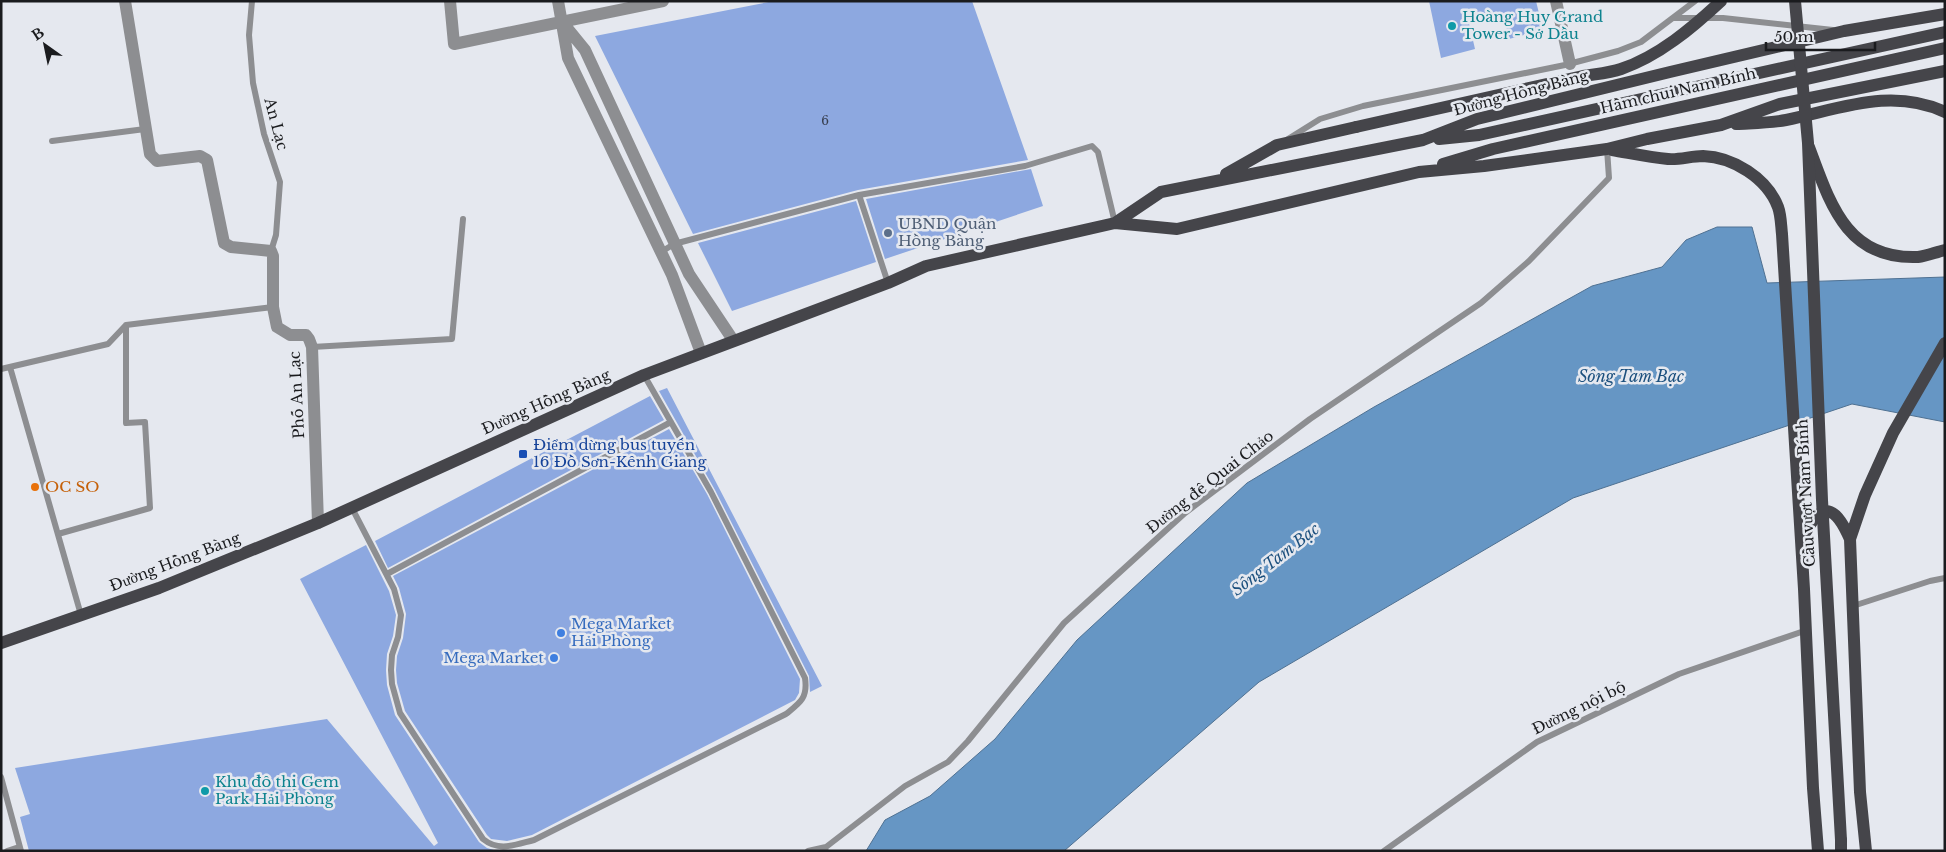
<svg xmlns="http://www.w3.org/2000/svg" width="1946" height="852" viewBox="0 0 1946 852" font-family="'Libre Baskerville',serif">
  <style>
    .water { fill: #6696c4; stroke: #4f7192 }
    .building { fill: #8da8e0 }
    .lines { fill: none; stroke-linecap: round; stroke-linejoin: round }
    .service { stroke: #8d8e91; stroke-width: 6 }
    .minor { stroke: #8d8e91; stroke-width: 12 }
    .primary { stroke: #45454a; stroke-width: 12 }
    .primary-bridge { stroke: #45454a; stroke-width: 12 }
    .culture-dot { fill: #0f9aa8; stroke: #e5e8ef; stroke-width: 2 }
    .service-dot { fill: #5c6f8a; stroke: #e5e8ef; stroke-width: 2 }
    .transit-dot { fill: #1a4fb4; stroke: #e5e8ef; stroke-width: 2 }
    .food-dot { fill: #e8710a; stroke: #e5e8ef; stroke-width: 2 }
    .shop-dot { fill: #3f7fe0; stroke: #e5e8ef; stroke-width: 2 }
    .labels { text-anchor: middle; stroke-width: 5; stroke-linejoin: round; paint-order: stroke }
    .number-label { font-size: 12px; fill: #373e4e }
    .culture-label { font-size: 15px; fill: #0d838f; stroke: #e5e8ef; text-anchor: start }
    .street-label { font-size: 15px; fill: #1a1b1e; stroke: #e5e8ef }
    .service-label { font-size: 15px; fill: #4e5e75; stroke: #e5e8ef; text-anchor: start }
    .transit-label { font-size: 15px; fill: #164399; stroke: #e5e8ef; text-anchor: start }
    .food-label { font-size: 15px; fill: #c56008; stroke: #e5e8ef; text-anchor: start }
    .shop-label { font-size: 15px; fill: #366cbe; stroke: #e5e8ef; text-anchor: start }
    .water-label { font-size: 16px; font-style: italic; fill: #1c507e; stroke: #e5e8ef }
  </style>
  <rect width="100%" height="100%" fill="#e5e8ef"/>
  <path class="water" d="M1717,227H1752L1767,283L1945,277V422L1852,404L1573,498L1259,682L1064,851H866L885,820L930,796L995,739L1077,640L1247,483L1374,407L1592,286L1662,267L1686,240Z"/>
  <path class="building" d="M774,1H972L1028,160L858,190L693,234L595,36Z
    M1429,1H1536L1543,30L1509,39L1503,13L1469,23L1475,49L1441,58Z
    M1031,169L1043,206L885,259L866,199Z
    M856,201L876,262L732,311L698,243Z
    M667,388L822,686L810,692L809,676L715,490L659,391Z
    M650,396L664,420L388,568L375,541Z
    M669,429L707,494L800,679L799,693L795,700L532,835L507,841L491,839L487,835L405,711L397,683L396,670L397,656L403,638L406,614L399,588L393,576Z
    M366,545L389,591L396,615L393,636L387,654L386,670L387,685L395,715L479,842L487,848L497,851H29L20,817L30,814L15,768L327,719L434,846L438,843L300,579Z"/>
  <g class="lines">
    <path class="service" d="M252,1L249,35L253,83L264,134L280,182L276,235L271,251
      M1675,18H1723L1833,30
      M1288,139L1320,119L1363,106L1565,65L1618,51L1641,42L1695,1
      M52,141L145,129
      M859,195L888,283
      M661,252L674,244L859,195L1025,166L1092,146L1098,152L1115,223
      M312,347L452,339L463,219
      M10,367L81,615
      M1,369L108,344L126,325L273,307
      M352,508L394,589L401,615L398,637L392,655L391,670L392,684L400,713L483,839C499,852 514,845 534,840L786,714C800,703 808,698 805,678L711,492L644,375
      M58,534L150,508L145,422L126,423V325
      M387,574L671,422
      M1853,606L1930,581L1945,578
      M1,777L21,851
      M7,851L19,847
      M808,851L826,847
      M825,851L826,847L905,786L948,762L968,741L1064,623L1185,513L1310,419L1481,303L1529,261L1609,178L1607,149
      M1384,851L1537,742L1679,674L1807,630"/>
    <path class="minor" d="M125,1L150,154L157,161L200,156L207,160L224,243L231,247L271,251L273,256V307L277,327L290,335H306L309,339L312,347L318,523
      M450,1L454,44L663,1
      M558,1L568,58L672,275L701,353
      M1556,1L1570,64
      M563,23L585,50L689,274L733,340"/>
    <path class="primary" d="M1736,124C1753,123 1770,123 1786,120C1840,109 1891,87 1945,112
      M1439,139L1479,135L1945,32
      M1809,147C1830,203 1846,260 1918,257C1927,256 1936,252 1945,250
      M1612,150C1630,153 1649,157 1668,159C1680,160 1691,156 1703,156C1733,157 1767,178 1778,207C1781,215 1781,225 1782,234L1804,589L1813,788L1818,851
      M1443,164L1493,149L1945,48
      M1226,174L1277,145L1356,127
      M1115,223L1161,192L1423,140L1477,119L1670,72L1844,31L1945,14
      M1802,539C1820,503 1833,501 1850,539
      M1,643L159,588L318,523L644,375L888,283L926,266L1115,223L1177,229L1419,172L1484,166L1607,149L1647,139L1721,125L1780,104L1945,71
      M1841,840V851
      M1866,851L1860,792L1850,539L1865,495L1893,433L1945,343"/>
    <path class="primary-bridge" d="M1795,1L1808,143L1822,500L1841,840
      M1356,127L1583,76C1595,74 1610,73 1621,69C1659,56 1692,28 1721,1"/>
  </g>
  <g class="culture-dot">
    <circle cx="1452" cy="26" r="5"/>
    <circle cx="205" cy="791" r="5"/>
  </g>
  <circle class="service-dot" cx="888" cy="233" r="5"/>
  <rect class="transit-dot" x="518" y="449" width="10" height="10" rx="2.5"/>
  <circle class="food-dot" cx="35" cy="487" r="5"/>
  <g class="shop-dot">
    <circle cx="561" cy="633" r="5"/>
    <circle cx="554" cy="658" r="5"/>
  </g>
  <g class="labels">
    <g class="number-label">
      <text x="825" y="125">6</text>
    </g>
    <g class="culture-label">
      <text x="1462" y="22">Hoàng Huy Grand<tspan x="1462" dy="17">Tower - Sở Dầu</tspan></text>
      <text x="215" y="787">Khu đô thị Gem<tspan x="215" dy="17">Park Hải Phòng</tspan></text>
    </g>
    <g class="street-label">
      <text transform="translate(1678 91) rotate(-13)" y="5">Hầm chui Nam Bính</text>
      <text transform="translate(1521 93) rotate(-15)" y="5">Đường Hồng Bàng</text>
      <text transform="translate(276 124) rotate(75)" y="5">An Lạc</text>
      <text transform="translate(297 395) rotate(-93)" y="5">Phố An Lạc</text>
      <text transform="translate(546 402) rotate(-24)" y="5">Đường Hồng Bàng</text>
      <text transform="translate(1210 482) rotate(-38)" y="5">Đường đê Quai Chảo</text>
      <text transform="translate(1806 493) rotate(-93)" y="5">Cầu vượt Nam Bính</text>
      <text transform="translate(175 562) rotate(-21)" y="5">Đường Hồng Bàng</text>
      <text transform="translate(1579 708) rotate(-26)" y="5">Đường nội bộ</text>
    </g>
    <g class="service-label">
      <text x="898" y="229">UBND Quận<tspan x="898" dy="17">Hồng Bàng</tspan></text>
    </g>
    <g class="transit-label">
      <text x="533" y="450">Điểm dừng bus tuyến<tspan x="533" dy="17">16 Đồ Sơn-Kênh Giang</tspan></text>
    </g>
    <g class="food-label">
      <text x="45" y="492">OC SO</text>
    </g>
    <g class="shop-label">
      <text x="571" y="629">Mega Market<tspan x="571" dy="17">Hải Phòng</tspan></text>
      <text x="544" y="663" text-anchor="end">Mega Market</text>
    </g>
    <g class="water-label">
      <text x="1631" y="382">Sông Tam Bạc</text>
      <text transform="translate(1275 559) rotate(-38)" y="6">Sông Tam Bạc</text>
    </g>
  </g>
  <rect width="1946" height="852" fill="none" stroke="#1a1b1e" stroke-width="5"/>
  <g transform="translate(45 45) rotate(327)" stroke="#e5e8ef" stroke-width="4" paint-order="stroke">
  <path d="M0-4L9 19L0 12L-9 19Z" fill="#1a1b1e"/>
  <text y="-8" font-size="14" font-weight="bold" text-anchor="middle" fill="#1a1b1e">B</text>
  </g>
  <path d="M1766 42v8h109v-8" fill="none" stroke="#1a1b1e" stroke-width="2.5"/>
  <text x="1774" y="42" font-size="15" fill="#1a1b1e" stroke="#e5e8ef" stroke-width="4" paint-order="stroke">50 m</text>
</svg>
